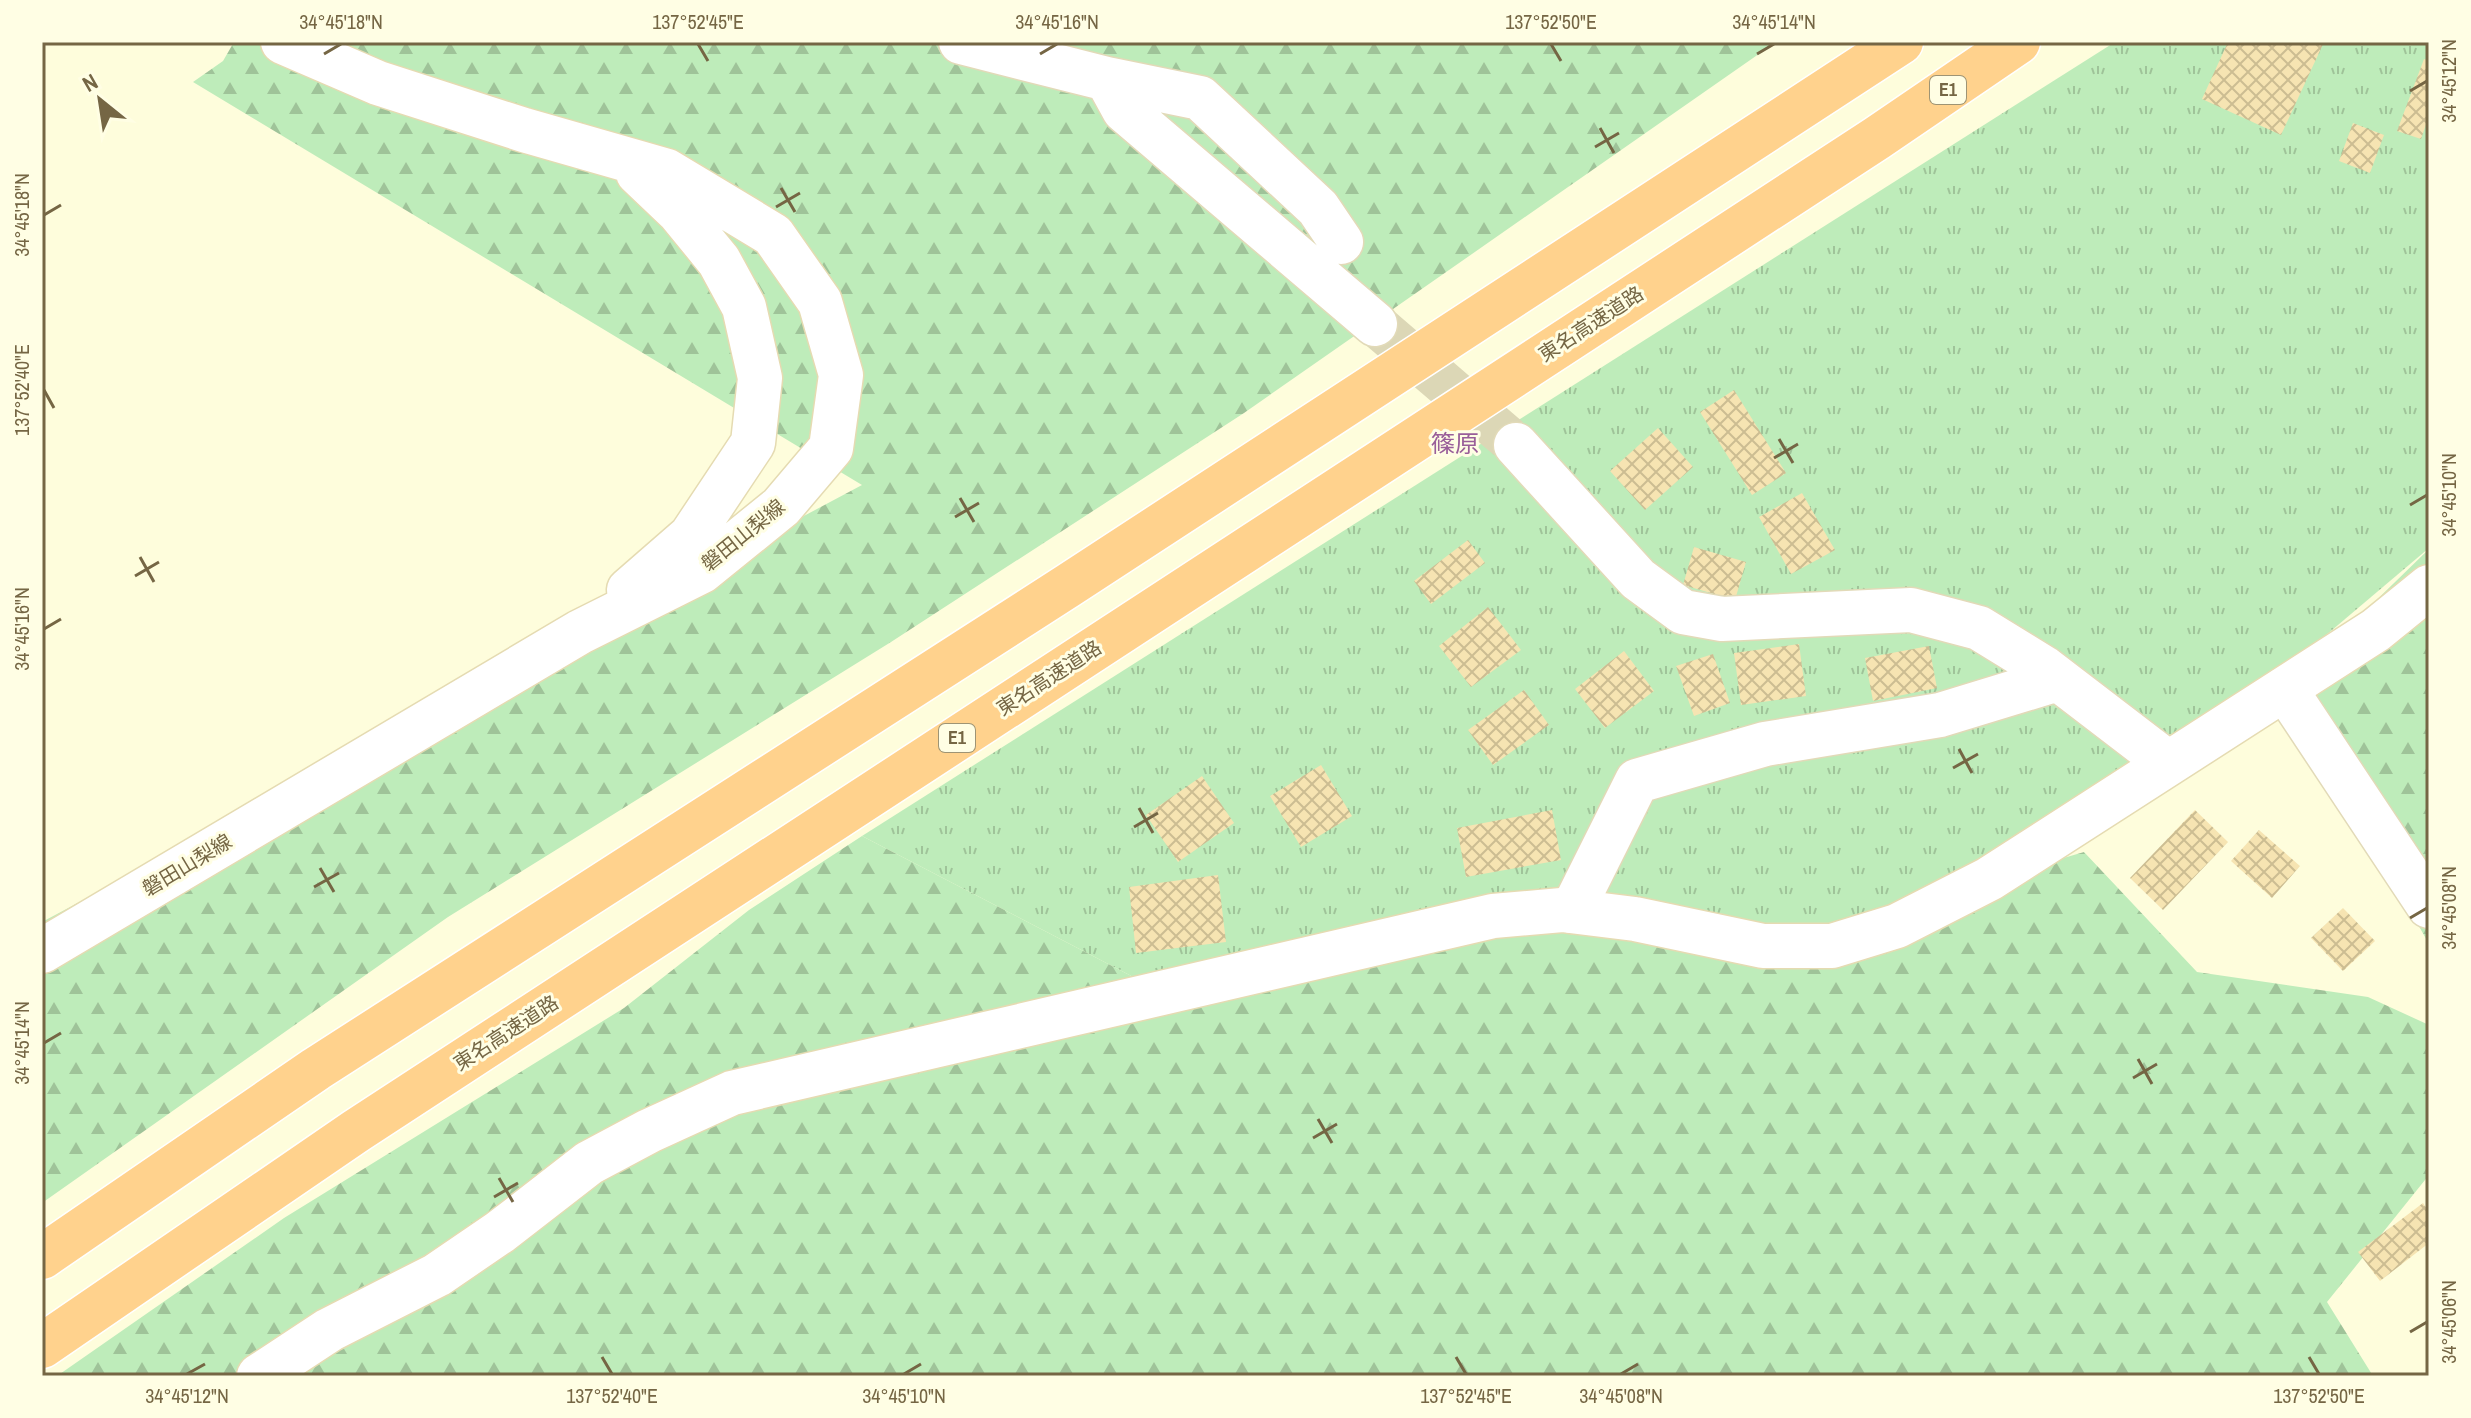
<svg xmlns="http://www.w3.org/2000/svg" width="2471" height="1418" viewBox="0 0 2471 1418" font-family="'Archivo Narrow','Noto Sans JP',sans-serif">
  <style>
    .grass { fill: url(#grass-tufts) }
    .forest { fill: url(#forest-firs) }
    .building { fill: url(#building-cross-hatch) }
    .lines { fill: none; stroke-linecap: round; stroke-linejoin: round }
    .street-tunnel { stroke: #dcd7b6; stroke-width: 44; stroke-dasharray: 44 22; stroke-linecap: butt }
    .street-casing { stroke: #e2dab8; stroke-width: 47 }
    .secondary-casing { stroke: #e5dbb2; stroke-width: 47 }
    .highway-casing { stroke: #fff; stroke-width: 47 }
    .street { stroke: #fff; stroke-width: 44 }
    .secondary { stroke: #fff; stroke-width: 44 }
    .highway { stroke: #ffd28d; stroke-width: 44 }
    .ticks { fill: none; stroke: #756644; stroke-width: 3 }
    .labels { text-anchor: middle; stroke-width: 6; stroke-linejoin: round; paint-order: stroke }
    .shield { fill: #fffee4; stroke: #9e9474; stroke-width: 2 }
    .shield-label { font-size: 18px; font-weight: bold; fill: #756644 }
    .street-label { font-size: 20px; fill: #756644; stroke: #fffee4 }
    .quarter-label { font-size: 24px; fill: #995e99; stroke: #fffee4 }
    .neatline { fill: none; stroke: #756644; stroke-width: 3 }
    .ticks-label { font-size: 20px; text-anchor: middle; fill: #756644 }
  </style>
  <defs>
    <pattern id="grass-tufts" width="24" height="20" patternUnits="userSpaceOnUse" patternTransform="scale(2)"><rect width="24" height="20" fill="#beecba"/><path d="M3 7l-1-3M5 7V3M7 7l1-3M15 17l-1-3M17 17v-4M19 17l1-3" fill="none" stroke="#9fc399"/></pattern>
    <pattern id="forest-firs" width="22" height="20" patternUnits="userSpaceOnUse" patternTransform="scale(2)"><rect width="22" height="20" fill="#beecba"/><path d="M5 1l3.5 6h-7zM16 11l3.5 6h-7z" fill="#9fc399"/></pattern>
    <pattern id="building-cross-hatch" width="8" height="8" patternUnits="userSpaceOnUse" patternTransform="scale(2)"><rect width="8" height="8" fill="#f6e4b2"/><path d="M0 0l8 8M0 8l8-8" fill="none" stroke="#ccbd92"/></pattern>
  </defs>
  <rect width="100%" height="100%" fill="#fefddc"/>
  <path class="grass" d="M2115,42H2429V548L2194,747L1832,946L1164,993L862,836Z"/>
  <path class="forest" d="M234,42H1776L1244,413L891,642L448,917L42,1203V922L862,485L193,82L223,61Z
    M2429,549V944L2285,689Z
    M862,836L1164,993L1493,916L1763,946L2084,852L2197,972L2368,997L2429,1025V1175L2327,1302L2373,1376H57L284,1218L624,1008L749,910Z"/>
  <path class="building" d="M2228,42H2324L2281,135L2202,99Z
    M2424,59L2429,61V116L2421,139L2397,131Z
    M2353,123L2384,135L2370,173L2339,161Z
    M1734,390L1786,473L1752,495L1700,412Z
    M1658,428L1693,467L1645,510L1610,471Z
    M1802,493L1835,550L1791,574L1759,517Z
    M1468,540L1485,563L1431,604L1414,581Z
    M1694,547L1746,562L1735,600L1683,585Z
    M1488,607L1521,650L1471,687L1439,646Z
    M1799,644L1806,696L1741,705L1734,653Z
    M1929,646L1937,688L1873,701L1865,658Z
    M1624,651L1654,691L1605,728L1575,689Z
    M1713,654L1730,703L1694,716L1676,666Z
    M1524,690L1549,725L1493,765L1468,730Z
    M1321,765L1352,816L1301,847L1270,796Z
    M1202,776L1234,823L1178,862L1146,815Z
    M1552,810L1561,860L1466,877L1457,828Z
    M2195,810L2228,842L2163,910L2130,878Z
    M2259,830L2300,866L2272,898L2231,861Z
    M1218,875L1226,942L1136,953L1129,887Z
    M2343,908L2375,941L2343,971L2311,938Z
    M2423,1203L2429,1212V1243L2380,1281L2358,1252Z"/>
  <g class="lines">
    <path class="street-tunnel" d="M1375,324L1516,445"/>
    <g class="street-casing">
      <path id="street" d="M961,42L1107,79L1200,98L1318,208L1341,242
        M1107,79L1124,110L1375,324
        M1516,445L1638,579L1683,612L1722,619L1911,610L1979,628L2044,668L2168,763
        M2285,689L2429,906
        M1572,911L1637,781L1765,744L1940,715L2058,679"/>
    </g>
    <g class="secondary-casing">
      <path id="secondary" d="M629,590L691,536L753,443L760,378L744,307L719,261L679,212L638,173
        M42,951L580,632L702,571L781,507L831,448L841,375L820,302L773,235L667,171L524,130L378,83L283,42
        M259,1376L329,1330L437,1275L500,1232L589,1163L649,1131L732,1093L1493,916L1562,910L1635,919L1763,946H1832L1897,926L1989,879L2376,630L2429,587"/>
    </g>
    <g class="highway-casing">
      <path id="highway" d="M42,1257L316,1069L1069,585L1901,42
        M42,1346L356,1131L1877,138L2018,42"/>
    </g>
    <use href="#street" class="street"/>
    <use href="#secondary" class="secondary"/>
    <use href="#highway" class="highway"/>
  </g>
  <path class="ticks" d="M698,44L708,61M1551,44L1561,61M324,54L341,44M1040,54L1057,44M1757,54L1774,44M2410,91L2427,81M1600,128L1614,153M1595,147L1619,133M781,188L795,212M776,207L800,193M44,215L61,205M44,390L54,408M1779,439L1793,463M1774,458L1798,444M960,498L974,522M2410,505L2427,495M955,517L979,503M140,557L154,582M135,576L159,562M44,629L61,619M1959,749L1972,773M1953,768L1978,754M1139,808L1153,833M1134,827L1158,813M320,868L334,892M314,887L339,873M2410,918L2427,908M44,1043L61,1033M2138,1059L2152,1084M2133,1078L2157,1064M1318,1119L1332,1143M1313,1138L1337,1124M499,1178L513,1202M494,1197L518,1183M2410,1332L2427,1322M602,1357L612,1374M1456,1357L1466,1374M2309,1357L2319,1374M187,1374L205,1364M904,1374L921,1364M1621,1374L1638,1364"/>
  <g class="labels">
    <g class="shield">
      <rect x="1930" y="76" width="36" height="28" rx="6"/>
      <rect x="939" y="724" width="36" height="28" rx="6"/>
    </g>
    <g class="shield-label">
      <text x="1948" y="96">E1</text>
      <text x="957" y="744">E1</text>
    </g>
    <g class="street-label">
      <text transform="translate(1591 324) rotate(-33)" y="7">東名高速道路</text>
      <text transform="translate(743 535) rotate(-39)" y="7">磐田山梨線</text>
      <text transform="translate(1049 678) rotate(-33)" y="7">東名高速道路</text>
      <text transform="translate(187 865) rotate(-31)" y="7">磐田山梨線</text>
      <text transform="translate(506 1033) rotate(-33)" y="7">東名高速道路</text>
    </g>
    <g class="quarter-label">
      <text x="1455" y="452">篠原</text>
    </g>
  </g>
  <rect width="2471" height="1418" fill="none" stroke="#fffee4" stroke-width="88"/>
  <g transform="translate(100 100) rotate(330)" stroke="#fffee4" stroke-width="6" paint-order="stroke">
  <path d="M0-6L14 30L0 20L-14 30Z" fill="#756644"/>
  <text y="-12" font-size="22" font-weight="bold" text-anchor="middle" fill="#756644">N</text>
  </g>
  <rect x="44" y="44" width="2383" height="1330" class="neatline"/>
  <g class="ticks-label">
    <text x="341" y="29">34°45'18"N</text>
    <text x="698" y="29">137°52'45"E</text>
    <text x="1057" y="29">34°45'16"N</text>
    <text x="1551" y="29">137°52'50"E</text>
    <text x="1774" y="29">34°45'14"N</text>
    <text transform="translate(2449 81) rotate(-90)" y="7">34°45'12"N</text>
    <text transform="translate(22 215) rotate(-90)" y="7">34°45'18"N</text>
    <text transform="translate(22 390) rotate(-90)" y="7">137°52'40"E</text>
    <text transform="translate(2449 495) rotate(-90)" y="7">34°45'10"N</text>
    <text transform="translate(22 629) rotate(-90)" y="7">34°45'16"N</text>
    <text transform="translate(2449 908) rotate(-90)" y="7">34°45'08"N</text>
    <text transform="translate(22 1043) rotate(-90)" y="7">34°45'14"N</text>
    <text transform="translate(2449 1322) rotate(-90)" y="7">34°45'06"N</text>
    <text x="187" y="1403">34°45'12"N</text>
    <text x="612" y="1403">137°52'40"E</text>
    <text x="904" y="1403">34°45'10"N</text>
    <text x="1466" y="1403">137°52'45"E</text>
    <text x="1621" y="1403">34°45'08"N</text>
    <text x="2319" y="1403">137°52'50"E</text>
  </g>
</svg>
